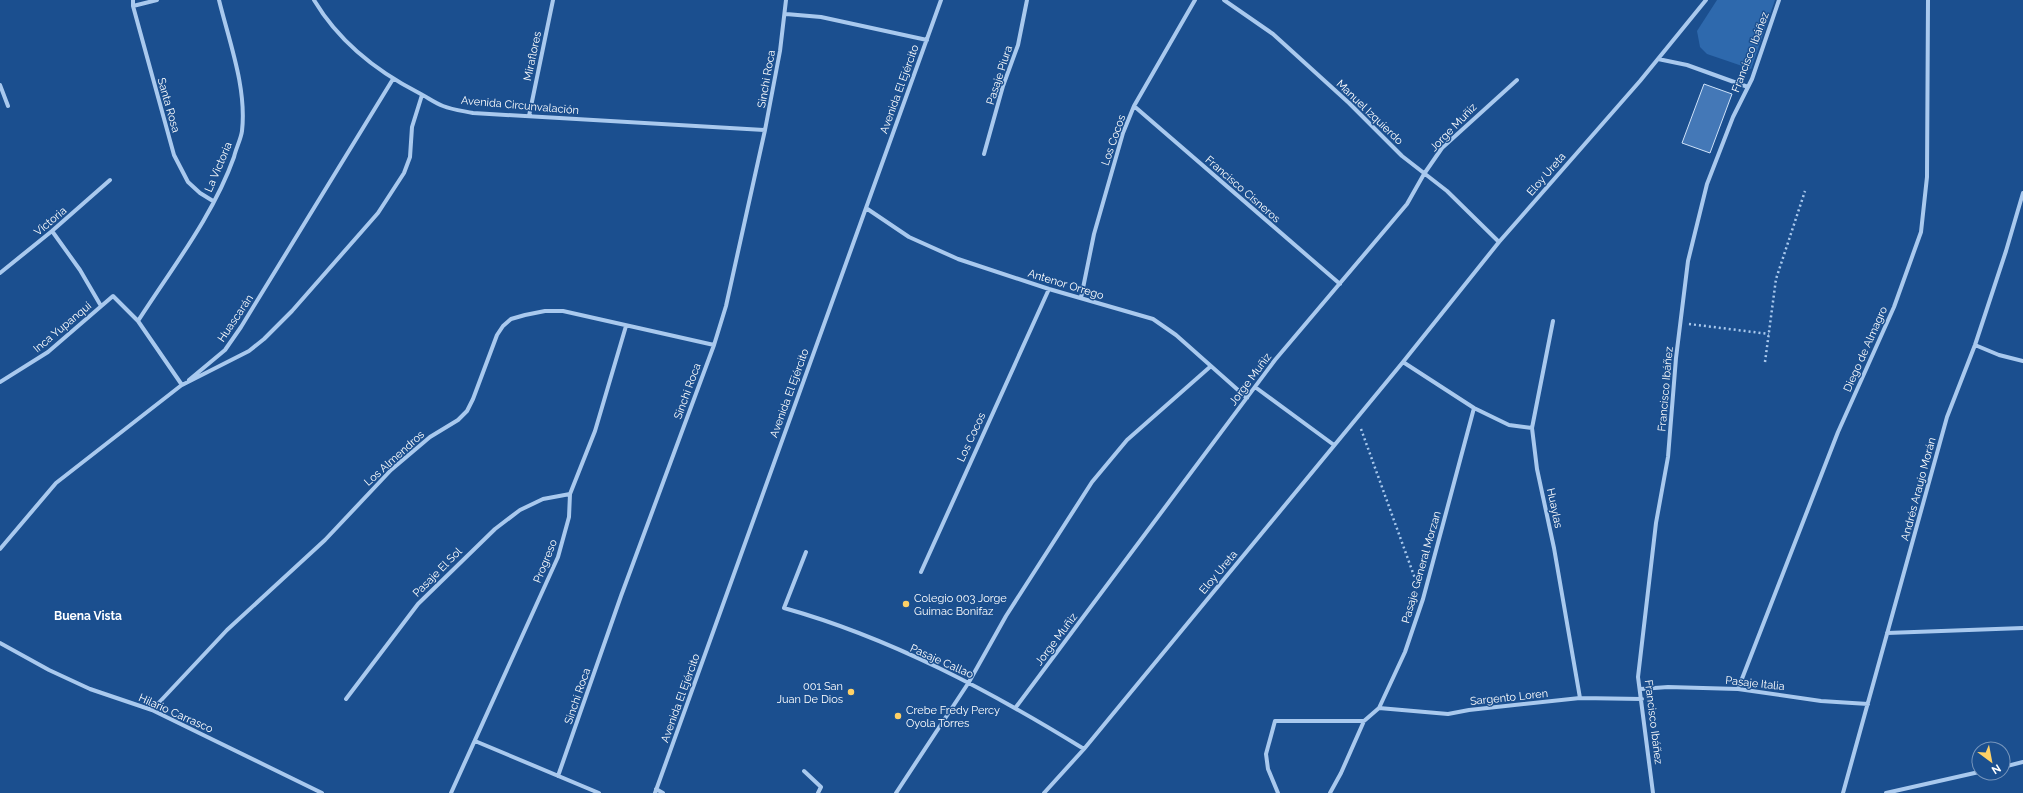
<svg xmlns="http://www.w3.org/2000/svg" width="2023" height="793" viewBox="0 0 2023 793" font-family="Raleway,sans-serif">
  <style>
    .green { fill: #2e69ad }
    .building { fill: #4478b7; stroke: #cfe3fa }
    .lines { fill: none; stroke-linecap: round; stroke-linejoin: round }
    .path { stroke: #a9c9ee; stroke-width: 2.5; stroke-dasharray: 2 3; stroke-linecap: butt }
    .street { stroke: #a9c9ee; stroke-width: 4 }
    .poi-dot { fill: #ffd166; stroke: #1b4f8f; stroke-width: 1.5 }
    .labels { text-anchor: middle; stroke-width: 3; stroke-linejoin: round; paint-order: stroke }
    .street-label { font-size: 11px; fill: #fff; stroke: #1b4f8f }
    .poi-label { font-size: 11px; fill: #fff; stroke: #1b4f8f; text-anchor: start }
    .neighbourhood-label { font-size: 12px; font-weight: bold; fill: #fff; stroke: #1b4f8f }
  </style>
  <rect width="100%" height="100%" fill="#1b4f8f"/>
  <path class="green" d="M1717,0H1775L1751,69L1707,54L1700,47L1697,31Z"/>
  <path class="building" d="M1704,84L1732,94L1710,153L1682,143Z"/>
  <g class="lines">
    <path class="path" d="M1689,324L1769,334
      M1765,362L1776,279L1805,191
      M1361,429L1417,584"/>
    <path class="street" d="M133,0V6L174,155L188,182L200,193L213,201
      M314,0C339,42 376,71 419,93C427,97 435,103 443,106C453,110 464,111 473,113L765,130
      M1224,0L1273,34L1349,103L1402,156L1447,191L1499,242
      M133,6L157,0
      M786,14L821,17L927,40
      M1658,59L1687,65L1748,87
      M0,85L8,106
      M1134,106L1340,284
      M529,116L553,0
      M984,154L1003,86L1018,45L1027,0
      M866,208L909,237L958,259L1049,289L1153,319L1176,335L1247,398
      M52,231L80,270L101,306
      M0,273L52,231L110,180
      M1081,298L1094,234L1123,133L1134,106L1195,0
      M138,321C172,268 213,216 234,157C236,148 241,139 242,131C247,88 229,41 219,0
      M1553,321L1532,428L1537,469L1554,548L1580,698
      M1975,345L1999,355L2023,361
      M1403,362L1474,408L1509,425L1532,428
      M189,380L225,350L241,327L393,79
      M0,382L48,352L113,296L138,321L182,385L249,351L264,339L292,311L378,213L404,173L410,157L412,127L422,95
      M1255,387L1334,445
      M0,549L56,483L183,384
      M806,552L784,608C891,638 990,691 1084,749
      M921,572L1049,289
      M1887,633L2023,628
      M0,643L49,670L90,689L152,710L322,793
      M1641,689L1668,687L1738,689L1821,701L1868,704
      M1738,689L1838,432L1894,307L1921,232L1927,177L1928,0
      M346,699L418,604L495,529L520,510L543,499L570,494
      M1016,707L1275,360L1407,204L1424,174L1442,148L1517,80
      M1379,708L1448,714L1469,710L1580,698L1642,699
      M152,710L227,630L325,540L391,470L430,437L458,420L467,411L473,399L497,335L503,326L511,319L525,315L545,311H563L714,345
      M475,741L599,793
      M2003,767L2023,762
      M804,771L821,787L818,793
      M558,776L621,596L714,345L726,306L765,130L780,51L786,0
      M656,789L663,793
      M451,793L558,557L569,517L570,494L595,431L626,326
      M655,793L941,0
      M896,793L969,682L1006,616L1092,482L1127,440L1211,366
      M1044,793L1084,749L1403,362L1499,242L1640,81L1706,0
      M1278,793L1268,769L1266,754L1275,721H1364
      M1330,793L1341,773L1364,721L1379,708L1405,652L1423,599L1474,408
      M1653,793L1638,677L1656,523L1668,457L1676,358L1688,261L1707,184L1733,117L1752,79L1779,0
      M1843,793L1947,417L1975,345L2006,251L2023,193
      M1886,793L1979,772"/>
  </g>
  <g class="poi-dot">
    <circle cx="906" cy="604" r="4"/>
    <circle cx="851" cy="692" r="4"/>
    <circle cx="898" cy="716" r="4"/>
  </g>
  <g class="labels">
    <g class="street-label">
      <text transform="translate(1750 52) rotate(-69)" y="4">Francisco Ibáñez</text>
      <text transform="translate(532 56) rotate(-78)" y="4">Miraflores</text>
      <text transform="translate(999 75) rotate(-72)" y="4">Pasaje Piura</text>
      <text transform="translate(766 79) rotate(-80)" y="4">Sinchi Roca</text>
      <text transform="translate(899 89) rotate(-70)" y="4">Avenida El Ejército</text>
      <text transform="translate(169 105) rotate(74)" y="4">Santa Rosa</text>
      <text transform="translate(520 105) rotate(5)" y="4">Avenida Circunvalación</text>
      <text transform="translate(1370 112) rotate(44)" y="4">Manuel Izquierdo</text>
      <text transform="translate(1453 127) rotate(-46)" y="4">Jorge Muñiz</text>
      <text transform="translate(1113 140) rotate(-71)" y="4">Los Cocos</text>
      <text transform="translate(218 167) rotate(-67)" y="4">La Victoria</text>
      <text transform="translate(1546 174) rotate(-49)" y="4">Eloy Ureta</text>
      <text transform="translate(1243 189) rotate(41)" y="4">Francisco Cisneros</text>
      <text transform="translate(50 221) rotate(-40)" y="4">Victoria</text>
      <text transform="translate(1066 284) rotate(17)" y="4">Antenor Orrego</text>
      <text transform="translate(235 318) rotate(-56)" y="4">Huascarán</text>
      <text transform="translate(62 327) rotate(-40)" y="4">Inca Yupanqui</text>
      <text transform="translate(1865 349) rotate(-66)" y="4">Diego de Almagro</text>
      <text transform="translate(1250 379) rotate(-53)" y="4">Jorge Muñiz</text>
      <text transform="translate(1665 389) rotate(-85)" y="4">Francisco Ibáñez</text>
      <text transform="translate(687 391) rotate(-70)" y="4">Sinchi Roca</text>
      <text transform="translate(789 393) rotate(-70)" y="4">Avenida El Ejército</text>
      <text transform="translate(971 437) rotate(-65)" y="4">Los Cocos</text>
      <text transform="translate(394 458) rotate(-42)" y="4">Los Almendros</text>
      <text transform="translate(1918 489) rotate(-75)" y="4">Andrés Araujo Morán</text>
      <text transform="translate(1555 508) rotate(78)" y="4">Huaylas</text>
      <text transform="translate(545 561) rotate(-68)" y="4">Progreso</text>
      <text transform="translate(1421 567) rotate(-74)" y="4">Pasaje General Morzan</text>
      <text transform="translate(437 572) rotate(-45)" y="4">Pasaje El Sol</text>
      <text transform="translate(1218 572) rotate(-50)" y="4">Eloy Ureta</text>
      <text transform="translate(1056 639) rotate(-53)" y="4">Jorge Muñiz</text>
      <text transform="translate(942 661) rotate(24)" y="4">Pasaje Callao</text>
      <text transform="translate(1755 683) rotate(6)" y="4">Pasaje Italia</text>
      <text transform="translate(577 696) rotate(-71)" y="4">Sinchi Roca</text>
      <text transform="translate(1509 697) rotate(-6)" y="4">Sargento Loren</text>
      <text transform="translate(680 698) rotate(-70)" y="4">Avenida El Ejército</text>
      <text transform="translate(176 713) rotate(24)" y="4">Hilario Carrasco</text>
      <text transform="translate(1654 722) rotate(83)" y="4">Francisco Ibáñez</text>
    </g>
    <g class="poi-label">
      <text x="914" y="602">Colegio 003 Jorge<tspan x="914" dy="13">Guimac Bonifaz</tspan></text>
      <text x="843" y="690" text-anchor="end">001 San<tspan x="843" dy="13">Juan De Dios</tspan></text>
      <text x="906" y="714">Crebe Fredy Percy<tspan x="906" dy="13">Oyola Torres</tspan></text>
    </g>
    <g class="neighbourhood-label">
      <text x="88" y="620">Buena Vista</text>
    </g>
  </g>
  <g transform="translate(1991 761) rotate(148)"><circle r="19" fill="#1b4f8f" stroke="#7695bc"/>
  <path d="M0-3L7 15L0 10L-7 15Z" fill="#ffd166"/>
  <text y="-6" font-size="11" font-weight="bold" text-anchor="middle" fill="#ffffff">N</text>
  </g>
</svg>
